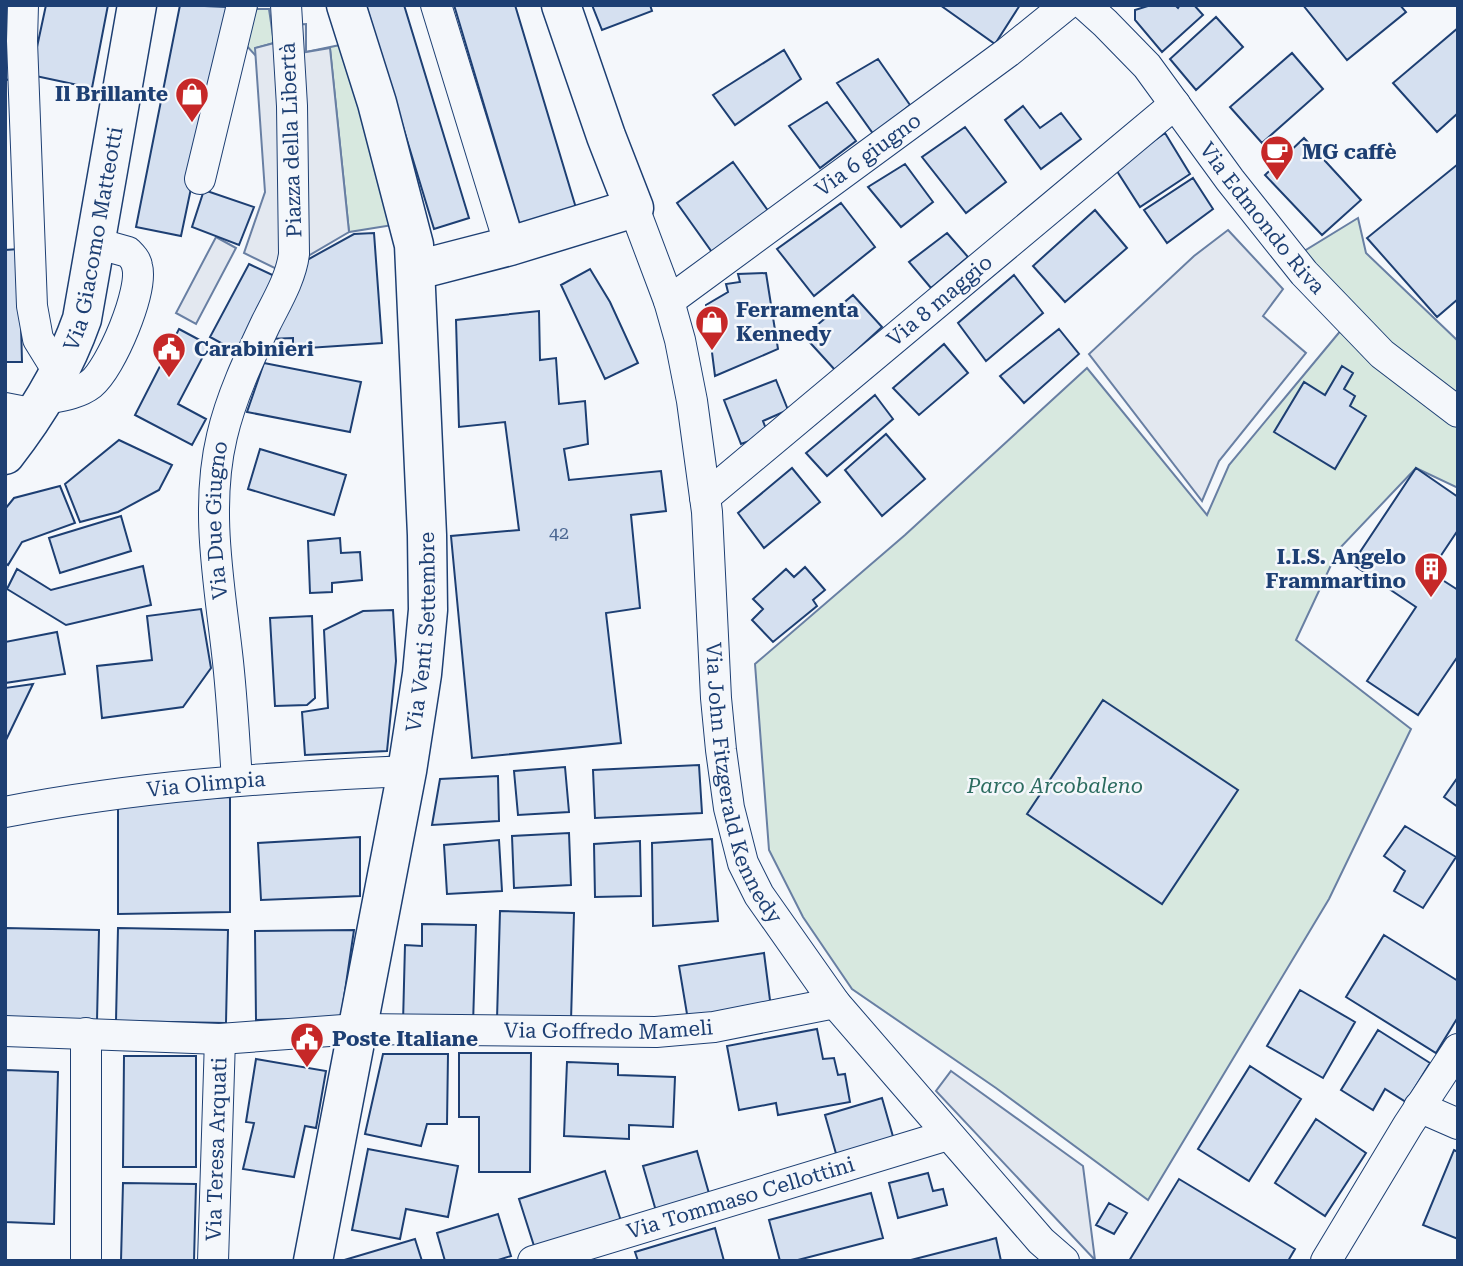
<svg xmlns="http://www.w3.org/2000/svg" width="1463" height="1266" viewBox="0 0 1463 1266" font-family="'Roboto Serif',serif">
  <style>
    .green { fill: #d7e8df; stroke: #687fa3; stroke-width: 2 }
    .parking { fill: #e3e8f0; stroke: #687fa3; stroke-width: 2 }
    .building { fill: #d5e0f0; stroke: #1d3f73; stroke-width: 2 }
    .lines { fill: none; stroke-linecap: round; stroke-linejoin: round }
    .minor-casing { stroke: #1d3f73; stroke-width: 32 }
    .major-casing { stroke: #1d3f73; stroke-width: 41 }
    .minor { stroke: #f4f7fb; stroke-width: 30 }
    .major { stroke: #f4f7fb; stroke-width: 38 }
    .labels { text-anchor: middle; stroke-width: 5; stroke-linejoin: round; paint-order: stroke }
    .number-label { font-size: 18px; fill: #4b6792 }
    .poi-label { font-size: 21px; font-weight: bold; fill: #1d3f73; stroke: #f4f7fb; text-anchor: start }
    .street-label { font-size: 21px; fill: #1d3f73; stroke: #f4f7fb }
    .park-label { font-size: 21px; font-style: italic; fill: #2c6c60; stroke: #f4f7fb }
  </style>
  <rect width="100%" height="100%" fill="#f4f7fb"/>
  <path class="green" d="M246,9H269L274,43L256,48V56L244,43Z
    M345,44L399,224L349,232L330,49L306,52Z
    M1358,218L1366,253L1458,341V396L1379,341L1301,253Z
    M1342,329L1458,422V488L1416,468L1338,550L1296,640L1411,729L1329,899L1148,1200L996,1088L852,989L803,917L769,850L755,664L905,535L1087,368L1207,515L1229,465Z"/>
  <path class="parking" d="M306,24V52L330,48L349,232L303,259L289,275L244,253L265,192L255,48L274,43L290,25Z
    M1228,230L1283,289L1263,316L1306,353L1219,461L1202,501L1089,354L1194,256Z
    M216,237L236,248L196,324L176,313Z
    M951,1071L1083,1166L1095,1260L936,1091Z"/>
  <path class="building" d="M46,5H108L92,88L31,75Z
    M180,5L229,7L181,236L136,227Z
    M366,5H404L469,218L434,229Z
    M454,5H515L576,208L520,225Z
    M592,5H650L652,11L602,30Z
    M940,5H1020L995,44Z
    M1151,5H1175L1178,8L1180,5H1194L1203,15L1162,52L1135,20V10Z
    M1303,5H1400L1406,12L1347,60Z
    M1216,17L1243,47L1196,90L1170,59Z
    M5,20H10L13,79L5,80Z
    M1458,28V113L1437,132L1393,83Z
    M784,50L801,79L735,125L713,95Z
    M1292,53L1323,89L1262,143L1230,107Z
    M878,59L910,105L874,135L837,83Z
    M827,102L856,141L820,168L789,126Z
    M1023,106L1040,128L1061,113L1081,139L1041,169L1005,120Z
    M965,127L1006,182L966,213L922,157Z
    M1165,133L1190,174L1140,207L1115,168Z
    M1304,138L1361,200L1322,235L1265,175Z
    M733,162L769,212L714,255L677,203Z
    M905,164L933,202L901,227L868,187Z
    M1458,164V299L1437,317L1367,238Z
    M1193,178L1213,209L1167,243L1144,210Z
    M204,190L254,207L239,245L192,227Z
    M841,203L875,247L814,296L777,249Z
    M1095,210L1127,248L1065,302L1033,266Z
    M374,233L382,343L293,349V338L268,339L307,260L354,234Z
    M947,233L968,257L931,288L909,262Z
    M19,249L22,362H5V250Z
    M249,264L281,279L243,355L210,337Z
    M590,269L610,302L638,363L605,379L561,285Z
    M766,273L778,349L715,376L706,305L728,292L726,284L740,282L738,274Z
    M1014,275L1043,313L986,361L958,323Z
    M853,295L882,327L835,370L804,336Z
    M539,311L540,360L556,358L559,404L585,401L588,444L564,449L569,480L661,471L666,511L631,515L640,608L606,613L621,743L472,758L451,536L519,530L505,422L459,427L456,320Z
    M179,329L209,345L178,404L206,419L192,445L135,415Z
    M1059,329L1079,354L1024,403L1000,376Z
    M944,344L968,373L919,415L893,388Z
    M264,363L361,382L350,432L247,412Z
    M1342,366L1353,373L1344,389L1355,396L1350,406L1366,416L1335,469L1274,432L1304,382L1325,395Z
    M776,380L788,410L763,421L768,434L741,444L724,400Z
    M875,395L893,419L827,476L806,453Z
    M886,434L925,479L882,516L845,470Z
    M119,440L172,465L159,490L118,512L80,522L65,484Z
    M260,449L346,475L334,515L248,489Z
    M792,468L820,502L764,548L738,513Z
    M1416,468L1458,497V530L1430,572L1458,590V656L1418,715L1367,681L1416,607L1352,564Z
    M60,486L75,523L22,542L8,565L5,563V509L14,498Z
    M121,516L131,551L60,573L49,538Z
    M340,538L341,553L360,552L362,580L332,583V592L310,593L308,541Z
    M143,566L151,605L66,625L7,589L17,569L51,590Z
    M805,567L825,590L813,600L817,606L773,642L752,620L763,609L753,599L786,569L794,577Z
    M201,609L211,668L183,707L102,718L97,666L152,660L147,616Z
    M393,610L396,661L387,751L305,755L302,712L328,708L324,630L363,611Z
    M312,616L315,698L307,705L275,706L270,618Z
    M57,632L65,674L5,683V642Z
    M33,684L5,742V688Z
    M1103,700L1238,790L1162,904L1027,814Z
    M699,765L702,813L595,818L593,770Z
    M565,767L569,812L518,815L514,771Z
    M498,776L499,821L432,825L440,779Z
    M1458,777V807L1444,797Z
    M230,797V912L118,914V803Z
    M1405,826L1456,857L1423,908L1394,891L1405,871L1384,856Z
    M569,833L571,885L514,888L512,836Z
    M360,837V896L261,900L258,843Z
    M712,839L718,921L653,926L652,843Z
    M499,840L502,891L447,894L444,845Z
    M640,841L641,896L595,897L594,844Z
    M500,911L574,913L571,1021L497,1019Z
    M422,924L476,925L473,1025L403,1023L405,945L422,946Z
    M5,928L99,930L97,1021L5,1018Z
    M118,928L228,930L226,1023L116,1021Z
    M354,930L341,1018L256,1020L255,931Z
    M1384,935L1458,981V1017L1436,1053L1346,997Z
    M764,953L771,1008L688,1020L679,966Z
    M1300,990L1355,1022L1323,1078L1267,1046Z
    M817,1029L823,1059L834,1058L838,1075L845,1074L850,1102L778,1115L776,1103L739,1110L727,1046Z
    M1378,1030L1430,1063L1406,1102L1385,1089L1373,1110L1341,1090Z
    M459,1053H531L530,1172H479V1117H459Z
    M383,1054H448L447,1124H427L421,1146L365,1134Z
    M124,1056H196V1167H123Z
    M256,1059L326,1071L316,1128L305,1126L294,1177L243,1169L254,1123L246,1122Z
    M567,1062L618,1064V1075L675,1077L673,1127L629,1125V1139L564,1136Z
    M1250,1066L1301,1099L1249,1181L1198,1149Z
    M5,1070L58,1072L54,1224L5,1222Z
    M882,1098L894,1140L837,1157L825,1115Z
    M1316,1119L1366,1153L1325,1216L1275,1183Z
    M368,1149L458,1166L448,1217L406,1209L400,1239L352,1230Z
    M1454,1150L1458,1152V1239L1423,1225Z
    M697,1151L710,1197L656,1211L643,1166Z
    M605,1171L621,1221L535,1249L519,1199Z
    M928,1173L933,1191L943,1189L947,1205L898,1218L889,1183Z
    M1179,1179L1295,1249L1288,1261H1129Z
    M123,1183L196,1184L194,1261H121Z
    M871,1193L883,1238L794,1261H780L769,1220Z
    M1109,1203L1127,1213L1114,1234L1096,1225Z
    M498,1214L511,1256L495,1261H445L437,1233Z
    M715,1228L724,1261H638L635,1252Z
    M996,1238L1001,1261H907L989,1240Z
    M415,1239L422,1261H341Z"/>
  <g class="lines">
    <g class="minor-casing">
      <g id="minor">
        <path d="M23,5L22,41L32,306L38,339L59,373"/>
        <path d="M436,5L510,246"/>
        <path id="s1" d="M1085,5L1105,23L1147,66L1230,180L1304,273L1382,354L1458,412"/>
        <path d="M200,179L242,5"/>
        <path id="s2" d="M634,208L669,301L680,340L692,401L707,512L716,698L721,750L729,808L743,863L759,895L835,1003L1041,1241L1064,1261"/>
        <path id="s3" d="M669,301L1008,52L1066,5"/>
        <path d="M45,399C61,396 78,394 91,384C111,368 144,290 137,266C136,260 132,256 128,252L96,243"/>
        <path d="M5,408L36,414"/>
        <path id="s4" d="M705,497L1175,104"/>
        <path id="s5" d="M237,780C234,737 232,695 227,653C219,582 205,507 222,436C231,397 249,359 266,323C277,301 291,278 294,254L292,106L286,5"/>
        <path id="s6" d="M5,812C138,786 272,777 407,771"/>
        <path id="s7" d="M5,1031L220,1039L357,1029L656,1032L714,1027L835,1003"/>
        <path d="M86,1033V1261"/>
        <path d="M1419,1107L1458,1124"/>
        <path id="s8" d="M213,1261L220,1039"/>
        <path id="s9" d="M533,1261L948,1135"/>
        <path d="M1326,1261L1408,1125L1458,1049"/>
      </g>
    </g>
    <g class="major-casing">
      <g id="major">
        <path d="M417,270L510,246L634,208L606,136L561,5"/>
        <path id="s10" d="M5,455C38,413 64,370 82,319L137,5"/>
        <path id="s11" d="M313,1261L407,771L422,674L428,610L427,535L414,245L377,103L346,5"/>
      </g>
    </g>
    <use href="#minor" class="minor"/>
    <use href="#major" class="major"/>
  </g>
  <defs>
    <g id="shop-pin" transform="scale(1.75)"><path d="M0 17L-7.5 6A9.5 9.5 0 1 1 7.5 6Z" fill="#c62828" stroke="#f4f7fb"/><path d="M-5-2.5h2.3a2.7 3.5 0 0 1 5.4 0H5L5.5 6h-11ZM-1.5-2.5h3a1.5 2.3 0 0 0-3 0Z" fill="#fff"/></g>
    <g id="cafe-pin" transform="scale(1.75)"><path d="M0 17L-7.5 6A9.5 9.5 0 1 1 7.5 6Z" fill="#c62828" stroke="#f4f7fb"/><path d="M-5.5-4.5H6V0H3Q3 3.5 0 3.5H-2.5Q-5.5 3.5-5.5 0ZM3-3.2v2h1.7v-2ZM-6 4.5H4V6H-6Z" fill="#fff"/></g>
    <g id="civic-pin" transform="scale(1.75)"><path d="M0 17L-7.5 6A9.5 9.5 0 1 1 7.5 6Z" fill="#c62828" stroke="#f4f7fb"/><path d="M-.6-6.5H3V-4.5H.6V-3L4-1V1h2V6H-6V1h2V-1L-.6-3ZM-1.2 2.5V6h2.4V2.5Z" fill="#fff"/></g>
    <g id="building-pin" transform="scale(1.75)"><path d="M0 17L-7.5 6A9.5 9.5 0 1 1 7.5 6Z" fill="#c62828" stroke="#f4f7fb"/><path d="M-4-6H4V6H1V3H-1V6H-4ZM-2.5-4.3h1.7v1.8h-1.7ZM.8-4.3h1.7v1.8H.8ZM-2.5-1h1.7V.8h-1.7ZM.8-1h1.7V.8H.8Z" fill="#fff"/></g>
  </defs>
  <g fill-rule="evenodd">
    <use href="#shop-pin" x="192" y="94"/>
    <use href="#cafe-pin" x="1277" y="152"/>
    <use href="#shop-pin" x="712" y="322"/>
    <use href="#civic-pin" x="169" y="349"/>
    <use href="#building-pin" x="1431" y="569"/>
    <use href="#civic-pin" x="307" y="1039"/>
  </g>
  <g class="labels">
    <g class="number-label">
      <text x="559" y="539">42</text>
    </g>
    <g class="poi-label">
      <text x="168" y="101" text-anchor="end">Il Brillante</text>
      <text x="1302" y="159">MG caffè</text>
      <text x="736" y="317">Ferramenta<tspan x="736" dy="24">Kennedy</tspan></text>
      <text x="194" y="356">Carabinieri</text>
      <text x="1406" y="564" text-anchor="end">I.I.S. Angelo<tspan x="1406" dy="24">Frammartino</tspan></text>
      <text x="332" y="1046">Poste Italiane</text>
    </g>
    <g class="street-label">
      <text transform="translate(291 140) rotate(-92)" y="7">Piazza della Libertà</text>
      <text dy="7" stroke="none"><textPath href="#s3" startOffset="247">Via 6 giugno</textPath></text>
      <text dy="7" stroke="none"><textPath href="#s1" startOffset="278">Via Edmondo Riva</textPath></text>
      <text dy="7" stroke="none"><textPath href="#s10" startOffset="238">Via Giacomo Matteotti</textPath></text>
      <text dy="7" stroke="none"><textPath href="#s4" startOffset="306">Via 8 maggio</textPath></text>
      <text dy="7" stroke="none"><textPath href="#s5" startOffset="261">Via Due Giugno</textPath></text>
      <text dy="7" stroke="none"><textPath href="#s11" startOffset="639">Via Venti Settembre</textPath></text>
      <text dy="7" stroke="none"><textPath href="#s2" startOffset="590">Via John Fitzgerald Kennedy</textPath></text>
      <text dy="7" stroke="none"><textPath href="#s6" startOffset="203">Via Olimpia</textPath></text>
      <text dy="7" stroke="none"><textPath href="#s7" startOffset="604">Via Goffredo Mameli</textPath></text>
      <text dy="7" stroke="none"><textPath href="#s8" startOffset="112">Via Teresa Arquati</textPath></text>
      <text dy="7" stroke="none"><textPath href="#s9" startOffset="217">Via Tommaso Cellottini</textPath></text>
    </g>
    <g class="park-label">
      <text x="1055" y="793">Parco Arcobaleno</text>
    </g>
  </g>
  <rect width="1463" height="1266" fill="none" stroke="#1d3f73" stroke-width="14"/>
</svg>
